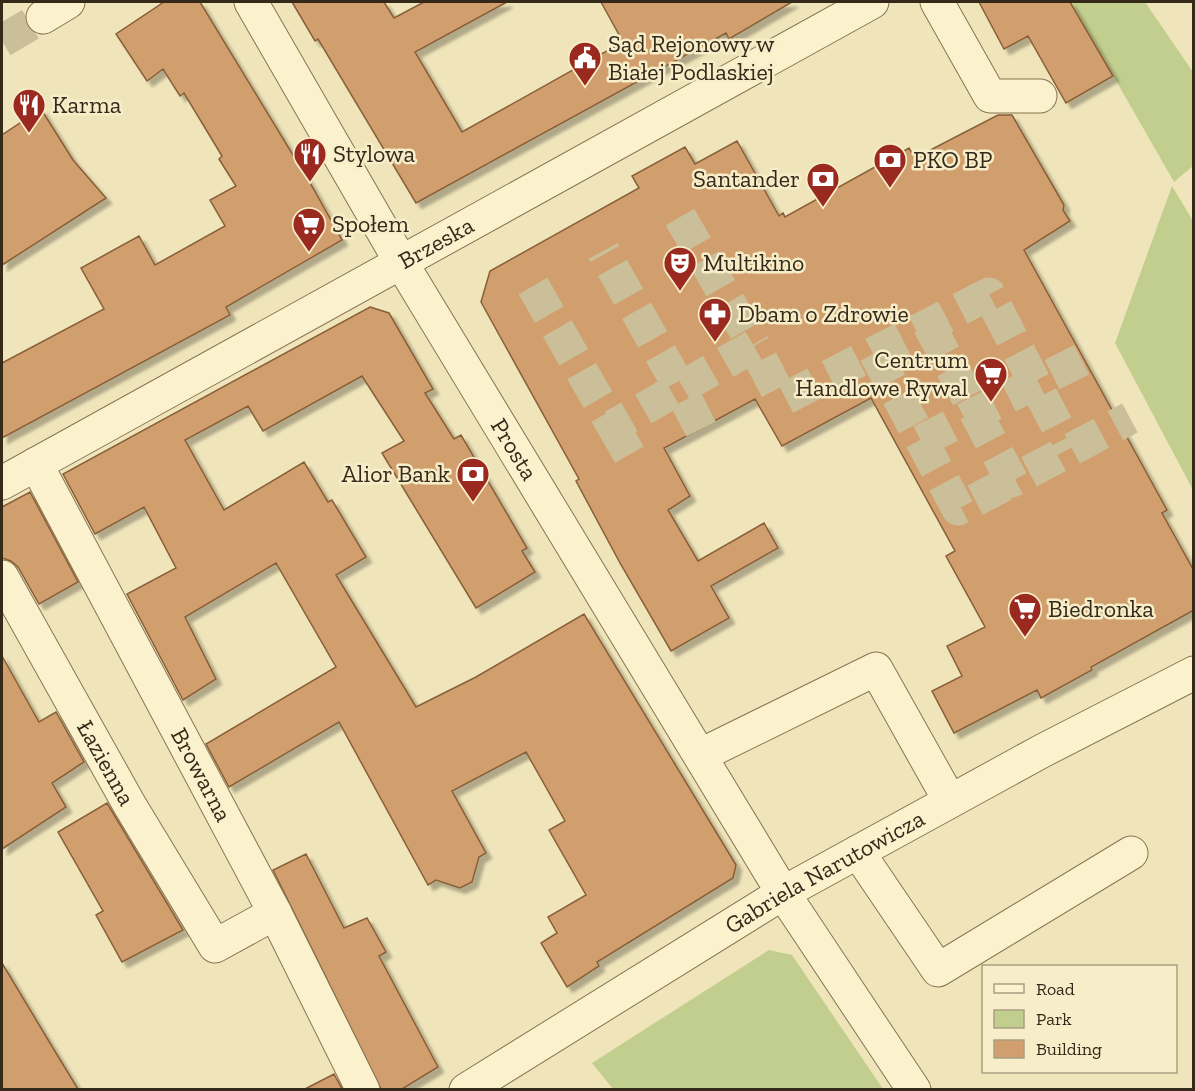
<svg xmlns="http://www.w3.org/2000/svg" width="1195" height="1091" viewBox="0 0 1195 1091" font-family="'Zilla Slab',serif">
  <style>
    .green { fill: #c1ce8d }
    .building { fill: #d19f6d; stroke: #885f38; stroke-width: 1.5; filter: url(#shadow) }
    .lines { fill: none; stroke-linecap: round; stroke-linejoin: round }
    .minor-tunnel { stroke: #cbbf9a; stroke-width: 33; stroke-dasharray: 33 16; stroke-linecap: butt }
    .minor-casing { stroke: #887453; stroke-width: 35 }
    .minor { stroke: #fbf1cd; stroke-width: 33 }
    .labels { text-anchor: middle; stroke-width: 5; stroke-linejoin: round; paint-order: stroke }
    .poi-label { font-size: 24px; fill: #352919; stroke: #f7eec9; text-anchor: start }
    .street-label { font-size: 24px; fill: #352919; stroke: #f7eec9 }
  </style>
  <defs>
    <filter id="shadow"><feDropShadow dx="5.5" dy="5.5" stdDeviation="1.5" flood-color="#0004"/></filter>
  </defs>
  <rect width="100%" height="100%" fill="#f0e5ba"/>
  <path class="green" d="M1071,2H1145L1193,72V166L1174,182Z
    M1172,186L1193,221V490L1115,343Z
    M769,950L792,955L883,1089H613L592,1063Z"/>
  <path class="building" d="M164,2H200L313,188L342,240L226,307L230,315L2,438V363L104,309L81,268L139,236L155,265L225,226L210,200L236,186L219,159L222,156L184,93L180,96L163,69L147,81L116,34Z
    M292,2H384L394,18L424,2H507L415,52L462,132L623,42L601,2H792L729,39L726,33L416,203L318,39L315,41Z
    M979,2H1070L1113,76L1066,103L1028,36L1004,49Z
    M41,109L73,160L106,198L2,265V135Z
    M998,115H1012L1064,205L1063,210L1070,221L1024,250L1167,510L1162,513L1194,571V610L1091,667L1092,670L1041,698L1037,690L954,733L932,691L962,676L947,646L985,627L946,556L955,551L871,398L782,446L755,399L664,448L690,496L668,510L698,561L764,523L778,548L711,586L729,618L671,651L620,563L576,481L579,479L481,302L490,271L639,188L632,176L685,147L695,164L737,141L779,216L783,213L785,217L909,148L915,158Z
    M370,307L389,313L433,389L425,393L454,439L461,435L527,548L522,551L535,572L476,608L382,453L404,441L362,376L263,431L248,406L185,440L224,510L304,462L328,502L332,500L366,557L336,575L416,707L476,677L584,614L736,865L733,878L597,962L599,966L567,987L541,943L557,933L548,917L586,895L549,830L565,821L526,752L452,791L486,853L479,857L472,882L460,888L436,880L428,885L339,722L229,787L206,744L336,667L276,563L185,617L216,679L183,700L127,594L176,568L144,507L95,534L63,474Z
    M30,492L78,582L39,604L18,567L11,561L2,558V507Z
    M2,656L39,722L56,712L84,762L52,783L66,807L2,849Z
    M107,803L183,930L122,962L96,915L103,911L58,832Z
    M306,854L344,928L367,918L386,952L379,956L438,1067L402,1089H381L273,870Z
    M2,963L56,1053L78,1089H2Z
    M334,1074L342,1089H305Z"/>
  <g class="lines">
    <path class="minor-tunnel" d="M2,41L43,17
      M680,217L754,346
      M533,286L613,426L680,388L603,251
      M929,325L1012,481L1130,418
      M875,353L958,509L1012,481
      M613,426L637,468
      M701,429L680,388L754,346L782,400L989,294L1069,449
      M921,441L1083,359"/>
    <g class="minor-casing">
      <g id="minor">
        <path id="s1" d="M251,2L402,264L783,893L914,1090"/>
        <path d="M937,2L990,96H1040"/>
        <path d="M43,17L68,2"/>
        <path id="s2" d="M36,464L275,913L363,1090"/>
        <path id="s3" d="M2,483L872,2"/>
        <path id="s4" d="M2,577L129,804L215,946L275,913"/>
        <path d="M701,755L876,669L950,801"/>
        <path d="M858,852L938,970L1131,853"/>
        <path id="s5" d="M466,1090L783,893L1042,751L1194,673"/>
      </g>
    </g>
    <use href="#minor" class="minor"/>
  </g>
  <defs>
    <g id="civic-pin" transform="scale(1.725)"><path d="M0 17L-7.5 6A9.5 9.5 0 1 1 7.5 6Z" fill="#9a2920" stroke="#f7eec9"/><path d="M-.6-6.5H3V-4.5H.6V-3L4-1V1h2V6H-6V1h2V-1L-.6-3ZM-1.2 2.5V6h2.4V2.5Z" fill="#fff"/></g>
    <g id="restaurant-pin" transform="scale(1.725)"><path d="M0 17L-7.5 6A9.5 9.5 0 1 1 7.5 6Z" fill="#9a2920" stroke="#f7eec9"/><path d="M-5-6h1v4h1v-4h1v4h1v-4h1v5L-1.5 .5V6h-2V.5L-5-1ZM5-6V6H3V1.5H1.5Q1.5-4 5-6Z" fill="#fff"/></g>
    <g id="bank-pin" transform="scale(1.725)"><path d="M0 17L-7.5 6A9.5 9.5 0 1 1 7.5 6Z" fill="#9a2920" stroke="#f7eec9"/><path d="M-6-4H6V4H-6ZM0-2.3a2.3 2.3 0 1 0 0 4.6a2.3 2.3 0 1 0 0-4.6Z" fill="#fff"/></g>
    <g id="supermarket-pin" transform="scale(1.725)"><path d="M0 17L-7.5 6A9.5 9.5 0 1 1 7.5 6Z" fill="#9a2920" stroke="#f7eec9"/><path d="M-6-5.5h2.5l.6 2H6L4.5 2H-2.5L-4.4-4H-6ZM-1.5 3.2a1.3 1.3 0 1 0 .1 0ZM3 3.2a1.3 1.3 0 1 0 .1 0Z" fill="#fff"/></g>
    <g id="theatre-pin" transform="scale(1.725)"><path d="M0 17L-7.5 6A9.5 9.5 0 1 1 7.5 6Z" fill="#9a2920" stroke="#f7eec9"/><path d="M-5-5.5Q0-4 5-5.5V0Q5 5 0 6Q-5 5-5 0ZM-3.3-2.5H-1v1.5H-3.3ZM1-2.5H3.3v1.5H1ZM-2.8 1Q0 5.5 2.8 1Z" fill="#fff"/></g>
    <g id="pharmacy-pin" transform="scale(1.725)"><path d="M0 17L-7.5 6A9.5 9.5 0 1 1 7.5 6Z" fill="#9a2920" stroke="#f7eec9"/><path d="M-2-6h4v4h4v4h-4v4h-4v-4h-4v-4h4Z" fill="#fff"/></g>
  </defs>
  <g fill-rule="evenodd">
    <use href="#civic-pin" x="585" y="58"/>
    <use href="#restaurant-pin" x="29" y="105"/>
    <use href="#restaurant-pin" x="310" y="154"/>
    <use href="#bank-pin" x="890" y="160"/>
    <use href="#bank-pin" x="823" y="179"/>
    <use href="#supermarket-pin" x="309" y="224"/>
    <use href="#theatre-pin" x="680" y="263"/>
    <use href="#pharmacy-pin" x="715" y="314"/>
    <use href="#supermarket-pin" x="991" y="374"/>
    <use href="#bank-pin" x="473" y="474"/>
    <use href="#supermarket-pin" x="1025" y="609"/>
  </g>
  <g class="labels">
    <g class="poi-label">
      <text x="608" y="52">Sąd Rejonowy w<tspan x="608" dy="28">Białej Podlaskiej</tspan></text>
      <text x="52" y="113">Karma</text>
      <text x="333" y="162">Stylowa</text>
      <text x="913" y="168">PKO BP</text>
      <text x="800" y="187" text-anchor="end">Santander</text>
      <text x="332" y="232">Społem</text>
      <text x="703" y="271">Multikino</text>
      <text x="738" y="322">Dbam o Zdrowie</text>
      <text x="968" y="368" text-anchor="end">Centrum<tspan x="968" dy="28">Handlowe Rywal</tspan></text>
      <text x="450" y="482" text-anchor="end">Alior Bank</text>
      <text x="1048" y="617">Biedronka</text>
    </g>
    <g class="street-label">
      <text dy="8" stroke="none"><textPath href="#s3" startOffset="496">Brzeska</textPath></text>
      <text dy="8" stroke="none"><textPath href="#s1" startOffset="519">Prosta</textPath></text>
      <text dy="8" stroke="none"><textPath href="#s4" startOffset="213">Łazienna</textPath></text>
      <text dy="8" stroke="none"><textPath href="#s2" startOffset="352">Browarna</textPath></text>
      <text dy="8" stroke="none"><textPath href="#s5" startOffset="420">Gabriela Narutowicza</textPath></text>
    </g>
  </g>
  <rect width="1195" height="1091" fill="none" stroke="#352919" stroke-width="6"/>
  <rect x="982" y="965" width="195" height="108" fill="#f7eec9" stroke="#a99f83" stroke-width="1.5"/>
  <rect x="994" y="984" width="30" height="9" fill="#fbf1cd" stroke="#a99f83" stroke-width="1.5"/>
  <text x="1036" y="995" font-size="18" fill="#352919">Road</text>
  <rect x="994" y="1010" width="30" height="18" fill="#c1ce8d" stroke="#a99f83" stroke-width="1.5"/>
  <text x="1036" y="1025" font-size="18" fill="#352919">Park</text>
  <rect x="994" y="1040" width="30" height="18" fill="#d19f6d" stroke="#a99f83" stroke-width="1.5"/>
  <text x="1036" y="1055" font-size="18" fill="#352919">Building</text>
</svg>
